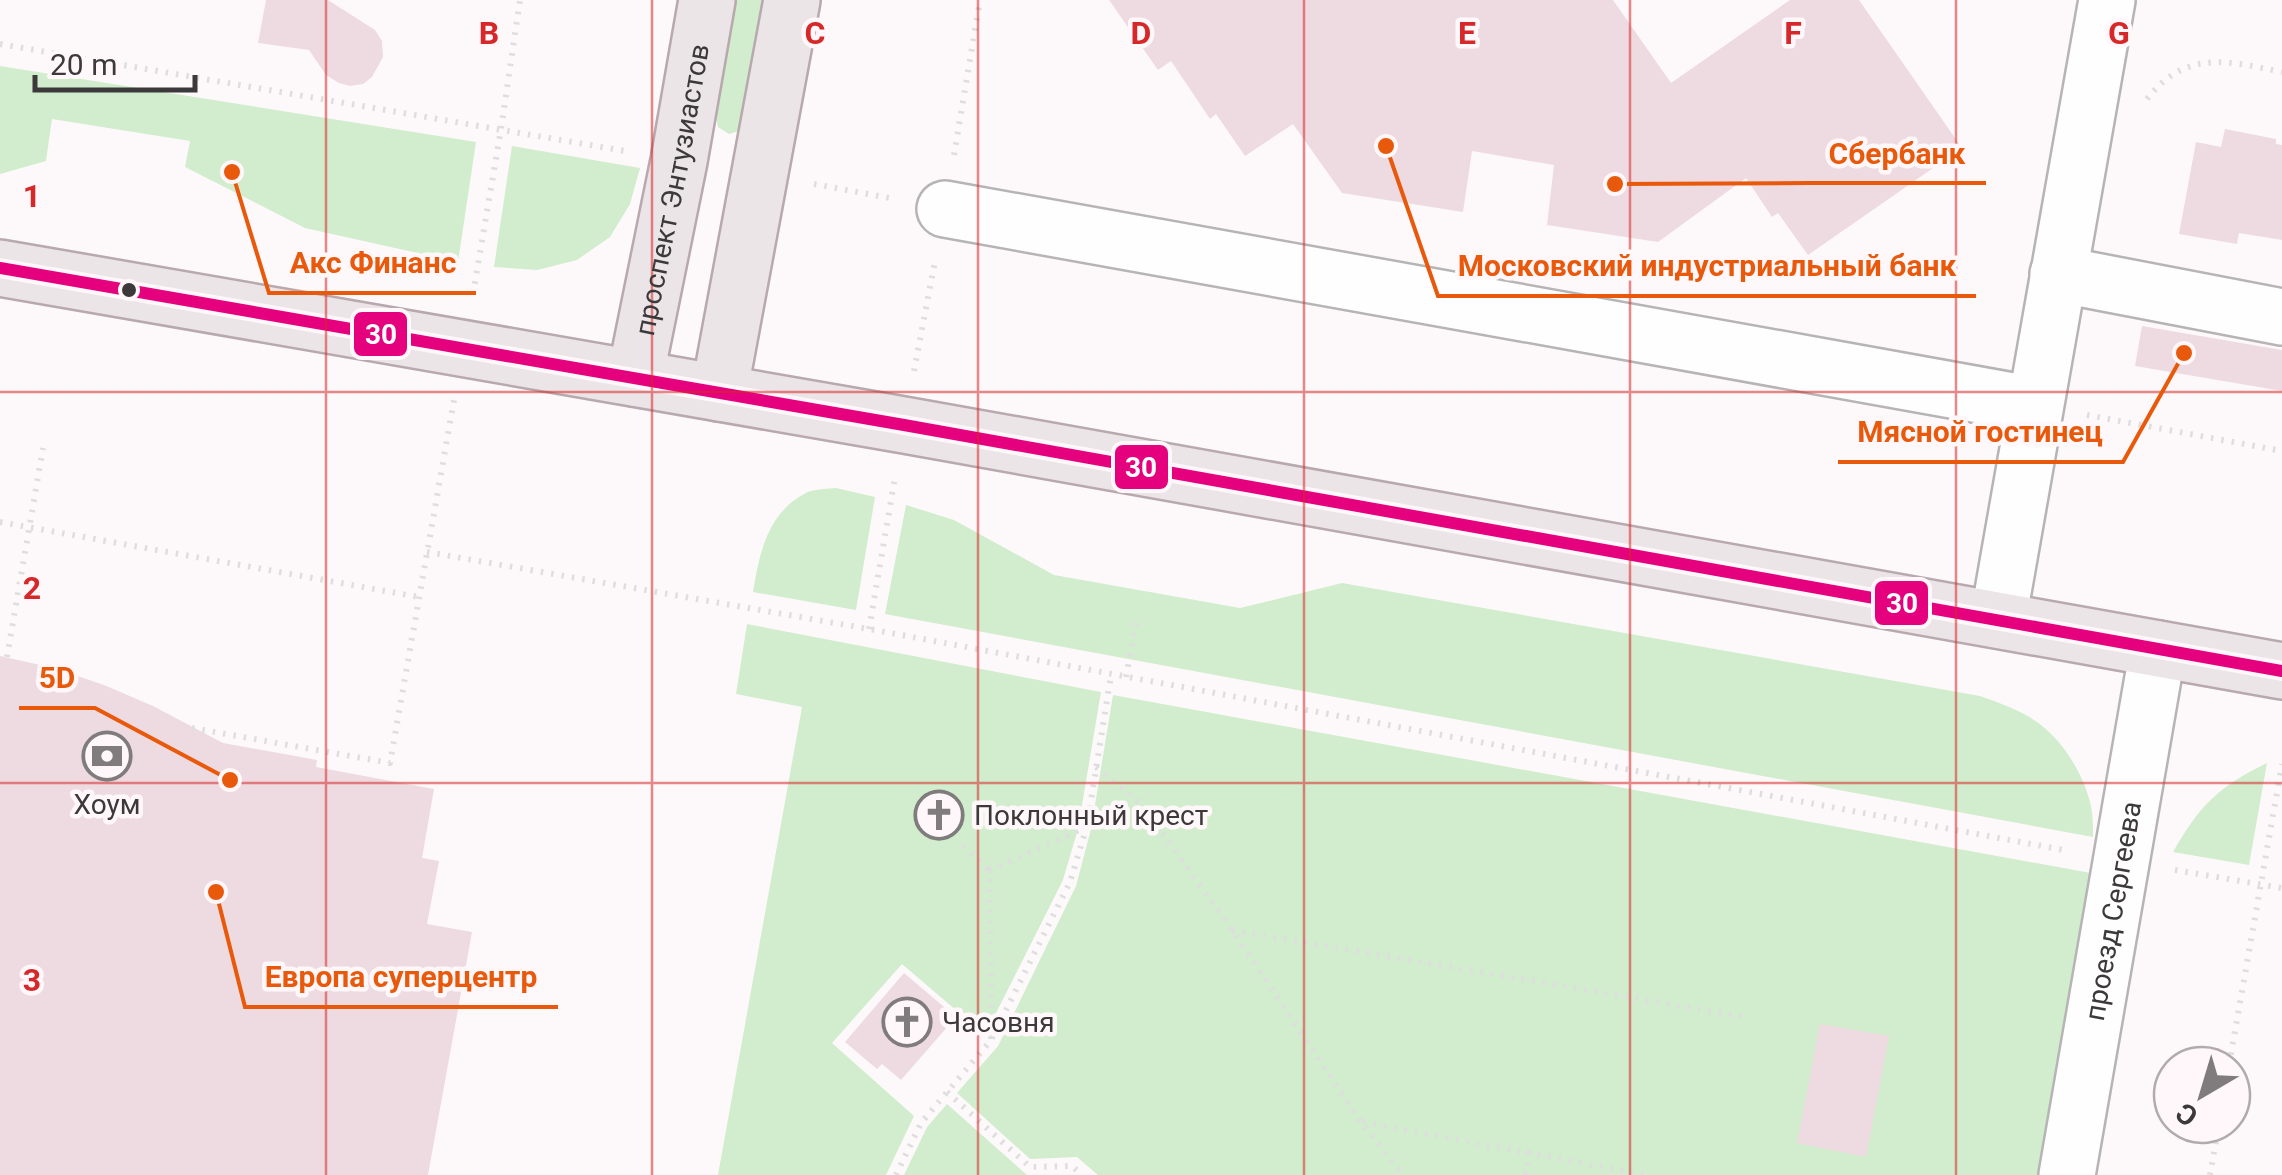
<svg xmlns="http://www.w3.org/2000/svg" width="2282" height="1175" viewBox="0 0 2282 1175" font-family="Roboto,sans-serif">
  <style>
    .green { fill: #d1edcd }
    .building { fill: #eedbe1 }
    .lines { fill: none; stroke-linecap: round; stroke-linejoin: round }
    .minor-casing { stroke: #b7b4b5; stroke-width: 60 }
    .major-casing { stroke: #b8a9ae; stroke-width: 60 }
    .path { stroke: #dedede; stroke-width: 6; stroke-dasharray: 2.5 8; stroke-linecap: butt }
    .minor { stroke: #fffefe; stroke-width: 55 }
    .major { stroke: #ece5e7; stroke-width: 55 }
    .bus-1-casing { stroke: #fff7f9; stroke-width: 20 }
    .bus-1 { stroke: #e5007d; stroke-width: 12 }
    .grid { fill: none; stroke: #d62828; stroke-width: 2.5; stroke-opacity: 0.55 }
    .bus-dot { fill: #3c393a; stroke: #fff7f9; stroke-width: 4 }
    .labels { text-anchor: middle; stroke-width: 9; stroke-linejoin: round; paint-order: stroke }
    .street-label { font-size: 28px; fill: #3c393a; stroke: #fff7f9 }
    .poi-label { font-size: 28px; fill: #3c393a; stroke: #fff7f9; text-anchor: start }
    .grid-label { font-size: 32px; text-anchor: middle; font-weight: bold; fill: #d62828; stroke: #fff7f9; stroke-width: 9; stroke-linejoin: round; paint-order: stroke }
    .leader { fill: none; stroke: #e8590c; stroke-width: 4 }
    .callout-dot { fill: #e8590c; stroke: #fff7f9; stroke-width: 4 }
    .callout-label { font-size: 30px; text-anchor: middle; font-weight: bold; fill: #e8590c; stroke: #fff7f9; stroke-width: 9; stroke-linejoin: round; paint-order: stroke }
    .line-badge { stroke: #fff7f9; stroke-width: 4 }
    .badge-label { font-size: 28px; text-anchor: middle; font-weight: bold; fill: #fff }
  </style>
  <rect width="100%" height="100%" fill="#fdf9fa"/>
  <path class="green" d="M735,0H769L742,130L729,134L718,127L715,113Z
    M0,66L476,142L458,262L305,228L185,167L190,141L52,119L46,161L0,174Z
    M512,146L640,168L630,204L610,237L577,260L537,270L494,267Z
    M836,488L875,497L856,610L753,592C759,555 767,514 804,494C812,489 826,489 836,488Z
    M906,505L954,520L1054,575L1240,608L1342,583L1980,696C2000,703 2020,710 2037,722C2063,740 2084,775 2091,806C2093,816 2093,827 2093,837L885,614Z
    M747,624L1101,692L1078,829L1063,880L985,1035L902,964L832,1043L914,1116L886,1175H718L802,707L736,694Z
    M1113,695L2091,873L2039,1175H1098L1077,1157L1030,1159L957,1093L998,1046L1076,886L1091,829Z
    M2267,763L2249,865L2173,852C2200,805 2218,787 2267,763Z
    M947,1104L1027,1175H1069H904L927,1127Z"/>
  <path class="building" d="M266,0H328L375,30L382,41L383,57L372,77L363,84L350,86L339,83L326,75L309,50L258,43Z
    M1109,0H1613L1671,83L1790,0H1859L1962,148L1808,255L1778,213L1772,217L1746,178L1658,242L1547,225L1554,165L1472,151L1463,212L1342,193L1293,124L1245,156L1216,114L1210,119L1171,61L1158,70Z
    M2225,129L2276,139V144L2282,145V240L2239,233L2237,244L2179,234L2196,142L2221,147Z
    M2142,326L2282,350V391L2135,366Z
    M0,656L54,668L104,685L153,706L223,743L317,760L316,767L434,789L422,858L439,861L427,924L472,932L428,1175H0Z
    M904,973L956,1017L901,1080L882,1064L877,1069L845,1042Z
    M1820,1024L1889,1036L1866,1157L1797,1143Z"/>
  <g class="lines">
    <g class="minor-casing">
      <g id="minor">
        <path d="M945,209L2035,405"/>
        <path d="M2058,274L2282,317"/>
        <path d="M1998,620L2107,0"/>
        <path id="s1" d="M2067,1175L2158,649"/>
      </g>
    </g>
    <g class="major-casing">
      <g id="major">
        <path d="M0,268L904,425L2282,671"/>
        <path id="s2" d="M635,378L679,161L707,0"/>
        <path d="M719,393L792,0"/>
      </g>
    </g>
    <path class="path" d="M0,44L625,151
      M2147,99C2186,49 2228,61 2282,72
      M954,155L980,0
      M814,184L895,199
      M473,294L501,129L520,0
      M914,371L935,261
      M2087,415L2282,451
      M0,522L419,597
      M427,552L869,629L2069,851
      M869,629L895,477
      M7,657L43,448
      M1126,677L1136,622
      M192,728L390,763L454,400
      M1096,767L1142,805L1232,930L1361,1122L1403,1175
      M963,846L990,871
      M2175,870L2282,888
      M1232,930L1745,1017
      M991,1039L990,871L1087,826
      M2229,1065L2282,764
      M947,1092L1030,1167L1072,1166L1082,1175
      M1363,1122L1529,1153
      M896,1175L921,1123L991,1040L1070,882L1087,826L1111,675
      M1525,1175L1529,1153L1644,1175
      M2210,1175L2219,1125"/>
    <use href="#minor" class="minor"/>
    <use href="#major" class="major"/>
    <g class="bus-1-casing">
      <path id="bus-1" d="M0,268L904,425L2282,671"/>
    </g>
    <use href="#bus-1" class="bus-1"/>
  </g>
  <path class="grid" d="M326,0V1175M652,0V1175M978,0V1175M1304,0V1175M1630,0V1175M1956,0V1175M0,392H2282M0,783H2282"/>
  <defs>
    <g id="bank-ring" transform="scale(2.5)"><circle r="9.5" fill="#fff7f9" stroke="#807c7d" stroke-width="1.5"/><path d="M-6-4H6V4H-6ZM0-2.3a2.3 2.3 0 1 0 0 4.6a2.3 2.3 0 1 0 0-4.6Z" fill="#807c7d"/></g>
    <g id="church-ring" transform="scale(2.5)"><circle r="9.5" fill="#fff7f9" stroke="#807c7d" stroke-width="1.5"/><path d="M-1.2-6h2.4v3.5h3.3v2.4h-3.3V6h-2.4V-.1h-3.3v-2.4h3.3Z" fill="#807c7d"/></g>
  </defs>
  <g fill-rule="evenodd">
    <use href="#bank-ring" x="107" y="756"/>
    <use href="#church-ring" x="939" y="815"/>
    <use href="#church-ring" x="907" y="1022"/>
  </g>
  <circle class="bus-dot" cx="129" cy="290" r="9"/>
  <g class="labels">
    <g class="street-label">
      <text dy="10" stroke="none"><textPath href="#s2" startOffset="192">проспект Энтузиастов</textPath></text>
      <text dy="10" stroke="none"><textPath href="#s1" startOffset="268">проезд Сергеева</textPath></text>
    </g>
    <g class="poi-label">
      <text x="107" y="814" text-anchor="middle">Хоум</text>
      <text x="974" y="825">Поклонный крест</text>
      <text x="942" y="1032">Часовня</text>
    </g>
  </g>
  <g class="grid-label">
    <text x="489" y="44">B</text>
    <text x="815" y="44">C</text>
    <text x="1141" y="44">D</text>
    <text x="1467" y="44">E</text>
    <text x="1793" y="44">F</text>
    <text x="2119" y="44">G</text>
    <text x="32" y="207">1</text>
    <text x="32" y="599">2</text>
    <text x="32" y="991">3</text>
  </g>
  <path class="leader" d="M1615 184L1809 183H1986M232 172L269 293H476M1386 146L1438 296H1976M2184 353L2123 462H1838M230 780L95 708H19M216 892L245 1007H558"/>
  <g class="callout-dot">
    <circle cx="1615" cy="184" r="10"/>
    <circle cx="232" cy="172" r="10"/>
    <circle cx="1386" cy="146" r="10"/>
    <circle cx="2184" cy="353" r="10"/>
    <circle cx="230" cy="780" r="10"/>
    <circle cx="216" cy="892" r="10"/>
  </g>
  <g class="callout-label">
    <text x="1897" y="164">Сбербанк</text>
    <text x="373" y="273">Акс Финанс</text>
    <text x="1707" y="276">Московский индустриальный банк</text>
    <text x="1980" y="442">Мясной гостинец</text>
    <text x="57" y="688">5D</text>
    <text x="401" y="987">Европа суперцентр</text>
  </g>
  <g class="line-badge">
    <rect x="352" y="310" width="57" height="48" rx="10" fill="#e5007d"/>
    <rect x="1113" y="443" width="57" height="48" rx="10" fill="#e5007d"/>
    <rect x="1873" y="579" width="57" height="48" rx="10" fill="#e5007d"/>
  </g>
  <g class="badge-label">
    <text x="381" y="344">30</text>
    <text x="1141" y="477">30</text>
    <text x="1902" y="613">30</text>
  </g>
  <g transform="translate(2202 1095) rotate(218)"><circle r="48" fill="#fff7f9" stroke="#b1abad" stroke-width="2.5"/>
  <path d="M0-8L18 38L0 25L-18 38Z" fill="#807c7d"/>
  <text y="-15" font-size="28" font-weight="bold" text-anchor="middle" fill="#3c393a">С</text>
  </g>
  <path d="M35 75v15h160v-15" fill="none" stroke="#3c393a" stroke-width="5"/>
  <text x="50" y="75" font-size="30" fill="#3c393a" stroke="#fff7f9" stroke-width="8" paint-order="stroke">20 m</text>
</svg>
